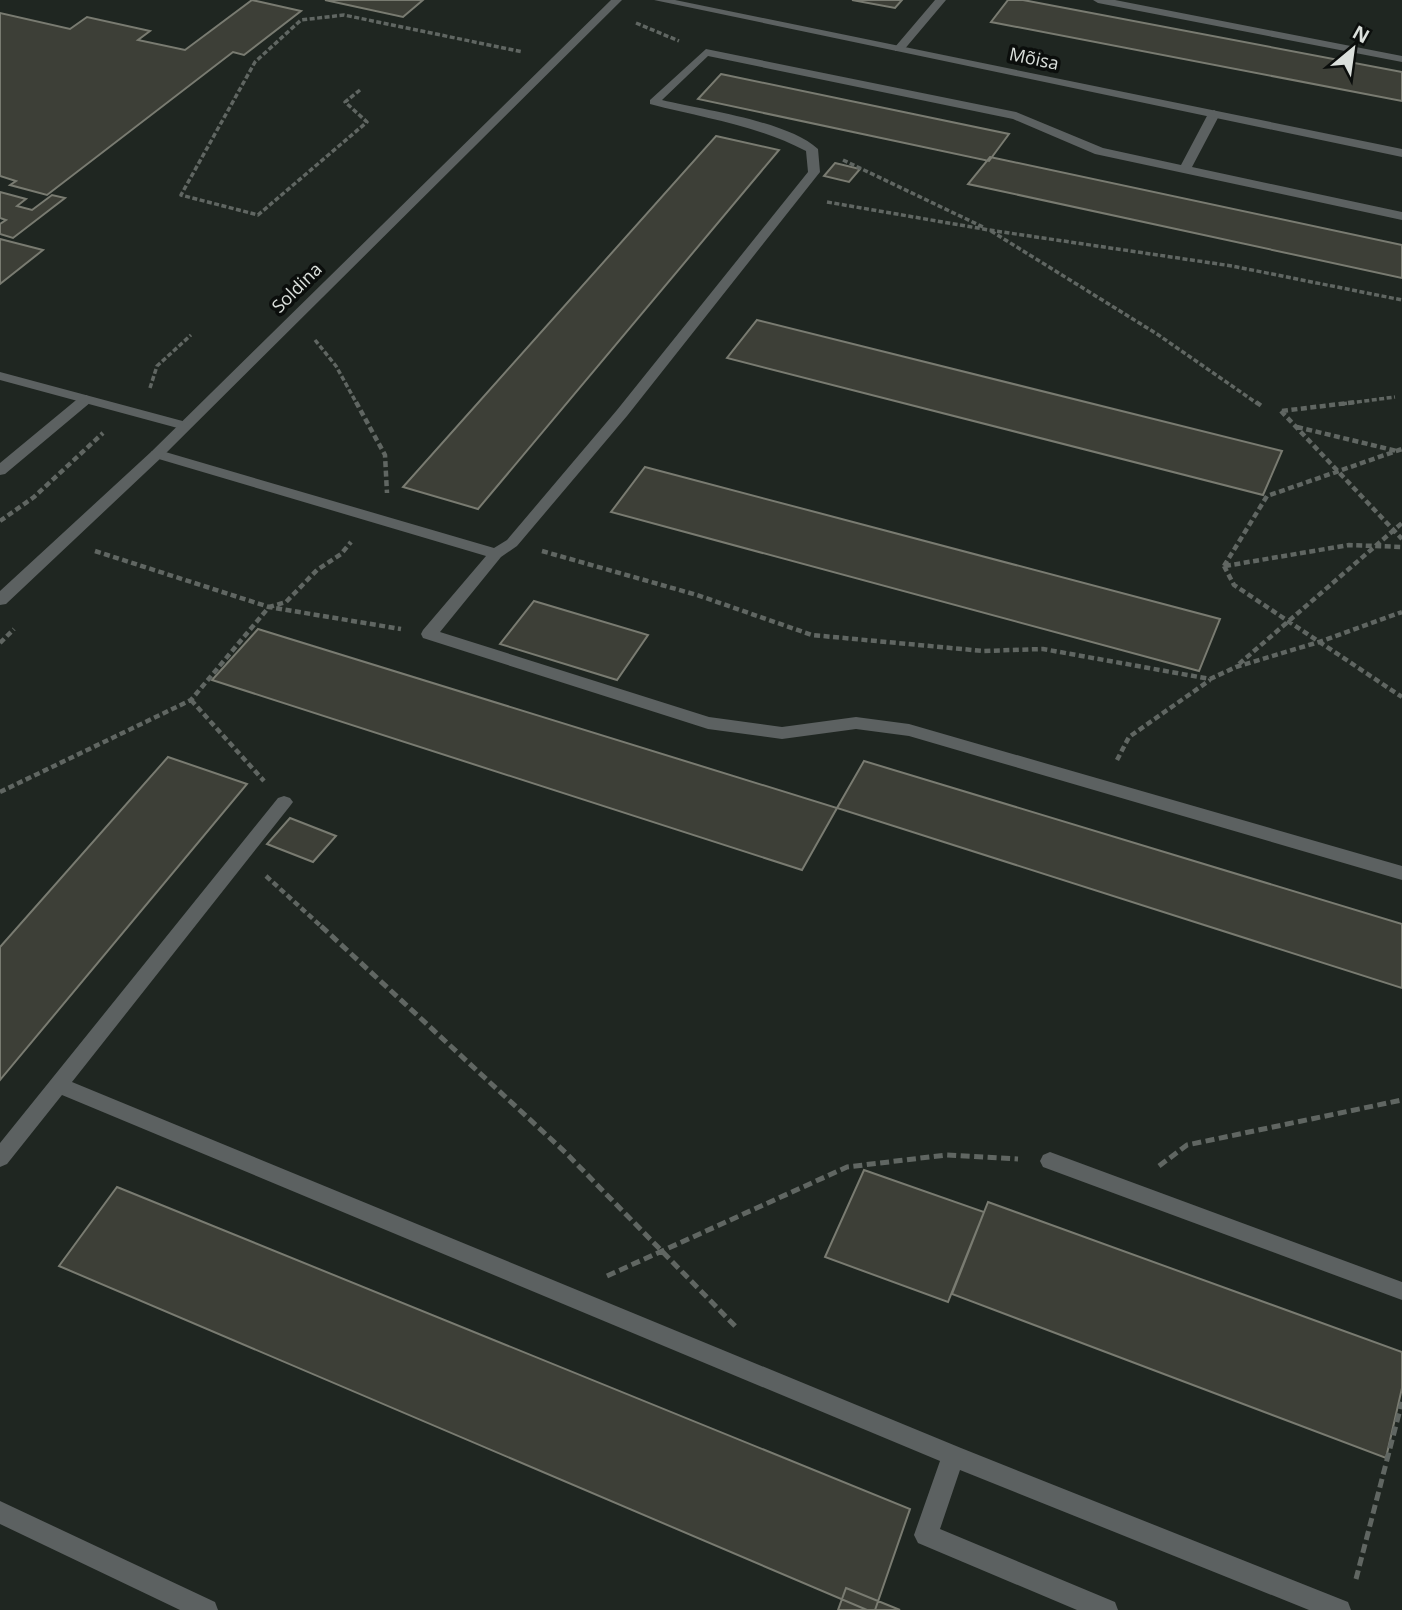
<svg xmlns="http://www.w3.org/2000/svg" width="1402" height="1610" viewBox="0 0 1402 1610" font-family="'Open Sans',sans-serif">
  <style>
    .building { fill: #3d3f37; stroke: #797b71; stroke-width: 2 }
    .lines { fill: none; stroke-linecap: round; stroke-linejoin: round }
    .path-far2 { stroke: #606662; stroke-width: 3.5; stroke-dasharray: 5 2.5; stroke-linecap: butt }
    .path-far1 { stroke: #606662; stroke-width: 4.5; stroke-dasharray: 6 3.5; stroke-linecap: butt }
    .path { stroke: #606662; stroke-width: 5; stroke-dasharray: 9 4.5; stroke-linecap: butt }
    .service { fill: #5c6161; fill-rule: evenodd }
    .minor { fill: #5c6161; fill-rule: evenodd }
    .tertiary { fill: #5c6161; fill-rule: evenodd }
    .labels { text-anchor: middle; stroke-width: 7; stroke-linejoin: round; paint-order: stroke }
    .far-street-label { font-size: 18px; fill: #dbe0dc; stroke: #0b0e0c }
  </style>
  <rect width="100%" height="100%" fill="#1f2621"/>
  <path class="building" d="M252,0L301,11L244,55L233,52L47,195L10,185L16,181L0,176V13L70,29L87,17L150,31L138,40L185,50Z
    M325,0H423L403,17Z
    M852,0H902L895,8Z
    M1008,0H1023L1402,72V101L991,22Z
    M721,74L1009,134L989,161L698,99Z
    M716,136L779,150L478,509L403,487Z
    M990,157L1402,245V278L968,184Z
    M835,163L860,169L849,182L824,176Z
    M0,192L26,199L17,206L32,210L52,195L65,198L13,238L0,234V224L6,220L0,218Z
    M0,239L43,250L0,284Z
    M757,320L1282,451L1263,495L727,358Z
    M645,467L1220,619L1199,671L611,512Z
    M534,601L648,635L617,680L500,644Z
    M258,629L837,808L802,870L212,680Z
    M168,757L247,784L0,1080V947Z
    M864,761L1402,924V988L837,808Z
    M290,818L336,836L313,862L267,844Z
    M864,1170L984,1212L948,1302L825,1257Z
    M117,1187L910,1509L875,1610H867L59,1266Z
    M988,1202L1402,1352V1388L1386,1458L952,1294Z
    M846,1588L900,1610H838Z"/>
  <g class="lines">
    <path class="path-far2" d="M636,23L679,41
      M360,90L345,102L367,122L258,215L181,195L255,62L301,20L344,15L523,52
      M843,160L983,227
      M827,202L989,230L1232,266L1402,300
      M991,231L1157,334L1258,404
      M315,340L336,366L357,404
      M150,388L157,366L191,335
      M1342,404L1395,397"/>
    <path class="path-far1" d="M356,402L385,455L387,493
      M1256,402L1263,407
      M1281,411L1402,539
      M1282,411L1356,402
      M1297,427L1397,451
      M0,521L34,497L103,433
      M95,551L269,607L401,629
      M542,551L697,595L812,635L983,651L1043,649L1210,679L1236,667L1319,642L1402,612
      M1224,566L1267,496L1402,449
      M1224,566L1234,585L1402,697
      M1225,566L1349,545L1402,547
      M0,643L14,629
      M1239,664L1402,523
      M191,700L264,781
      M1117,760L1129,737L1210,680
      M0,792L191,700L269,607L286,602L317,570L341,554L351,542
      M266,876L323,928"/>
    <path class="path" d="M321,926L566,1153L737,1328
      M1159,1166L1187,1145L1402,1100
      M607,1276L847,1167L946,1155L1018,1159
      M1356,1579L1402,1402"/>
    <path class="service" d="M935,0H946L903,51H895V47Z
      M1093,0H1115L1402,56V62L1098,3Z
      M706,49L1016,112L1103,148L1181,165L1208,114L1214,110L1220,114L1192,167L1402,212V220L1095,154L1013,119L708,56L662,100C703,110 788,121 818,149L820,172L627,416L517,546L501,557L440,632L709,717L782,727L856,717L909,724L1402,866V880L909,736L856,729L782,739L708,729L423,638L421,634L423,630L486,556L152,457L150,454L152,451H162L494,548L507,540L617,410L808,172L806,151C757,125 703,118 650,104V100Z
      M86,395L93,399L91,402L5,474L0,475V463L81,396Z
      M284,796L290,798L293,802L290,806L72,1082L961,1448L1348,1602L1351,1610H1309L960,1470L940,1529L1115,1602L1118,1610H1077L918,1543L914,1535L940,1461L62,1095L7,1164L0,1167V1143L278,798Z
      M1050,1152L1402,1282V1300L1043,1167L1040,1161L1043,1155Z
      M0,1501L215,1602L218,1610H180L0,1524Z"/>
    <path class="minor" d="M654,0H675L1402,149V157Z
      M0,372L190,423L192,426L185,430L0,380Z"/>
    <path class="tertiary" d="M611,0H622L162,457L6,604L0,605V591L152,451Z"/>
  </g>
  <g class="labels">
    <g class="far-street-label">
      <text transform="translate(1034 59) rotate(12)" y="6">Mõisa</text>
      <text transform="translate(297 288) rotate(-45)" y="6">Soldina</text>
    </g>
  </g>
  <g transform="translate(1353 49) rotate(29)" stroke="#0b0e0c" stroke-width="5" paint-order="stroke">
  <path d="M0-5L12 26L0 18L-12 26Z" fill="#dbe0dc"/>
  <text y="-10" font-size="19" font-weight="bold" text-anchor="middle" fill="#dbe0dc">N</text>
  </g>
</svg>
